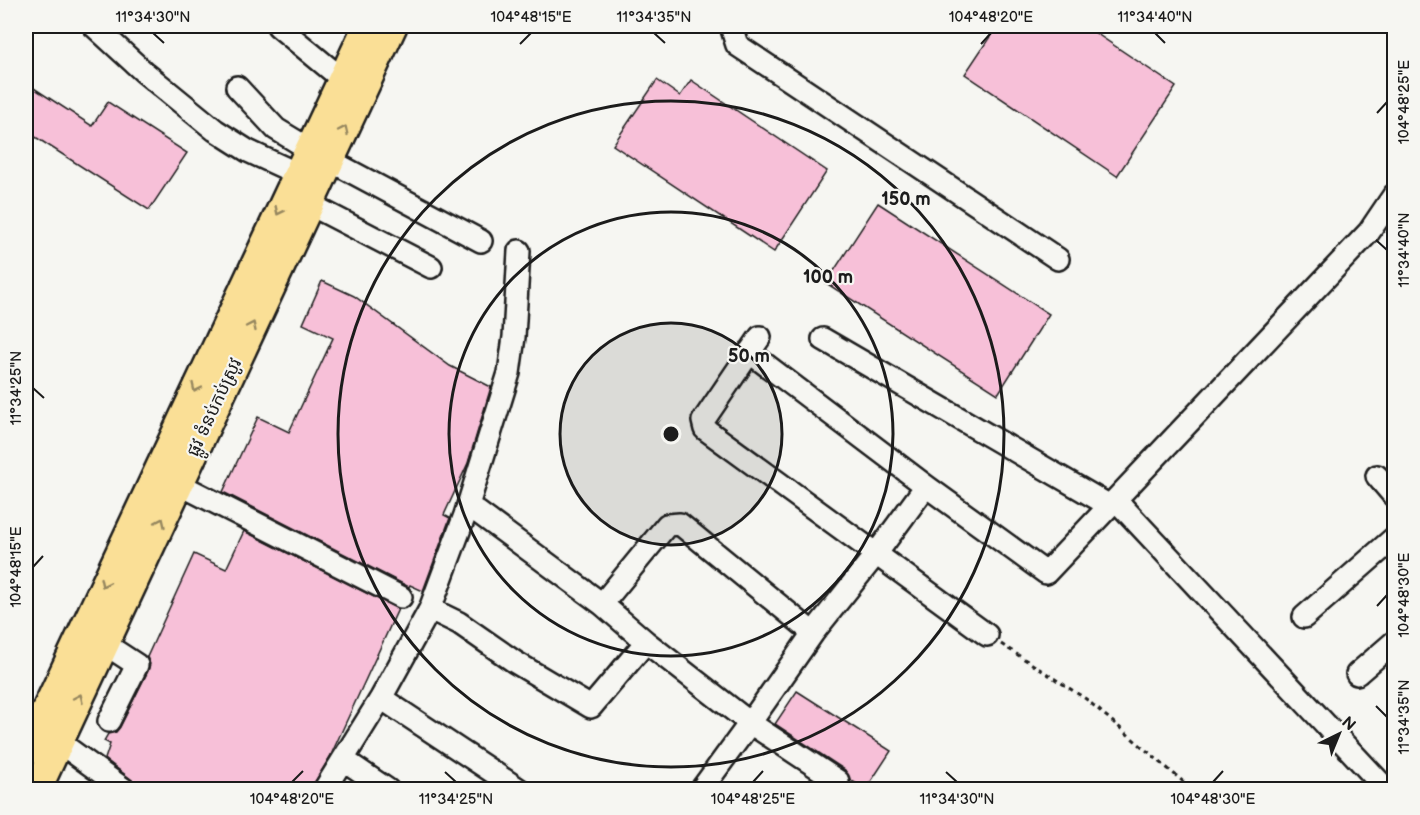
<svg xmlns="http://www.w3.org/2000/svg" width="1420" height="815" viewBox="0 0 1420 815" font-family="'Balsamiq Sans','Noto Sans Khmer',sans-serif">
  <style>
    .building { fill: #f7c0d8; stroke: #1c1c1c; stroke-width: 1.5 }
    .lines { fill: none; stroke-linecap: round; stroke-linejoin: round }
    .minor-casing { stroke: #1c1c1c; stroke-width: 26 }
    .major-casing { stroke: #1c1c1c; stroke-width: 32 }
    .path { stroke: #1c1c1c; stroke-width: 3; stroke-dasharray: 4.5 4.5; stroke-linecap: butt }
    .minor { stroke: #f6f6f2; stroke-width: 21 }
    .major { stroke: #fadf96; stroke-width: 27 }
    .oneway { stroke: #96875f }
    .ticks { fill: none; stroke: #1c1c1c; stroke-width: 2 }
    .ring { fill: none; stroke: #1c1c1c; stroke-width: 3 }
    .labels { text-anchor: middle; stroke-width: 4.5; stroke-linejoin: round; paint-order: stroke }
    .street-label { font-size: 18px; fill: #1c1c1c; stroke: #f6f6f2 }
    .centre { fill: #1c1c1c; stroke: #f6f6f2; stroke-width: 3 }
    .ring-label { font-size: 18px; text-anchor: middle; font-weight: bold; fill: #1c1c1c; stroke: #f6f6f2; stroke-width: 4.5; stroke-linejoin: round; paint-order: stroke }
    .neatline { fill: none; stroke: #1c1c1c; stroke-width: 2 }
    .ticks-label { font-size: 15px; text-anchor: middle; fill: #1c1c1c }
  </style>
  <rect width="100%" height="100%" fill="#f6f6f2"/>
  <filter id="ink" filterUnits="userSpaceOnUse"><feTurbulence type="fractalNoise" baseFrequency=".0167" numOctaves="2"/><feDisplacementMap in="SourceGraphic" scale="12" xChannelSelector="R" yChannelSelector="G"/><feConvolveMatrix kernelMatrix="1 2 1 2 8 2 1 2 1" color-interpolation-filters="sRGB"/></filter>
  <g filter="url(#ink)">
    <path class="building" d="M997,26H1085L1176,87L1117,176L965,74Z
      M657,80L680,96L691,80L827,171L774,252L613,145Z
      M26,83L92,126L108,102L187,153L149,210L26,131Z
      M878,203L1049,314L998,394L826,283Z
      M322,281L354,296L450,366L491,387L468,463L444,515L450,518L423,591L410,585L409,587L223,492L258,417L289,432L333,338L303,324Z
      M244,531L398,609L330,757L311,789H142L132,780L105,759L110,744L104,741L108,734L116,732L120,727L148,671L150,664L147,657L194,554L226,569Z
      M797,691L891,751L866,789L850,780L845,770L775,724Z"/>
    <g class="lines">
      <g class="minor-casing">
        <path id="minor" d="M94,26L144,72L215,130L248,151L298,174
          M278,26L342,79
          M731,26L737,45L1058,259
          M237,87L276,129L309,149
          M329,160L481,241
          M309,204L431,267
          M760,337L703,421L705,429L987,635
          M823,339L1110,506
          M749,352L926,486L1046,573L1369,232L1394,195
          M1377,476L1394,496
          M179,484L401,597
          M1116,500L1387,790
          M468,505L602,604L646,642L750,723L838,781
          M602,604L667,525L680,524L813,633
          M430,609L459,623L515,662L591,707L646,642
          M1304,617L1394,538
          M105,644L137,665L109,721
          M1357,674L1394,642
          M381,698L520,790
          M48,734L125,790
          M344,760L388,790
          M324,790L381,698L430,609L465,515L509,373L514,337L519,251
          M701,790L750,723L813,633L876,554L926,486"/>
      </g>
      <g class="major-casing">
        <path id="major" d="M26,752L367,26
          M37,790L393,26"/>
      </g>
      <path class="path" d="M1001,644L1086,699L1193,790"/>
      <use href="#minor" class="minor"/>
      <use href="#major" class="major"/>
    </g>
    <defs><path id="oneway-chevron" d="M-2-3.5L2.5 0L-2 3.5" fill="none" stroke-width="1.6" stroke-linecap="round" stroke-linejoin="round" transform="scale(1.5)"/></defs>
    <g class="oneway">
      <use href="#oneway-chevron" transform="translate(344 130) rotate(-65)"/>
      <use href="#oneway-chevron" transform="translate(279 211) rotate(116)"/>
      <use href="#oneway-chevron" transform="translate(252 326) rotate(-65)"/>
      <use href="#oneway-chevron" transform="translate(196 388) rotate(115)"/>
      <use href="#oneway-chevron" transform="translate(161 522) rotate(-65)"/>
      <use href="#oneway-chevron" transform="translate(104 583) rotate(115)"/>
      <use href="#oneway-chevron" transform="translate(79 698) rotate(-65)"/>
    </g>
  </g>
  <path class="ticks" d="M153,33L164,43M654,33L665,43M1155,33L1165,43M520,44L531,33M981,44L991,33M1377,113L1387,102M1376,240L1387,250M33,388L44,398M33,567L43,556M1377,606L1387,595M1376,706L1387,717M445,772L456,782M946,772L957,782M292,782L303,771M753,782L763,771M1213,782L1223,771"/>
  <circle cx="671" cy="434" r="111" fill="#1c1c1c" fill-opacity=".12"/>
  <g class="ring">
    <circle cx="671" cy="434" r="111"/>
    <circle cx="671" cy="434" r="222"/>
    <circle cx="671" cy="434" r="333"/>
  </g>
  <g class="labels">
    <g class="street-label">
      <text transform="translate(214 407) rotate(-65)" y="6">ផ្លូវ ទំនប់កប់ស្រូវ</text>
    </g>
  </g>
  <circle cx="671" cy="434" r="9" class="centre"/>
  <g class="ring-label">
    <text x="906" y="205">150 m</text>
    <text x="828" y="283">100 m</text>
    <text x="749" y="362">50 m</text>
  </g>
  <rect width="1420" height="815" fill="none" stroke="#f6f6f2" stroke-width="66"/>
  <g transform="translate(1339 734) rotate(43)" stroke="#f6f6f2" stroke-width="4.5" paint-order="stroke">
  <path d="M0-4.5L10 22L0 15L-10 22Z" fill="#1c1c1c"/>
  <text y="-9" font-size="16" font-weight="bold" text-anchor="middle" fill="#1c1c1c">N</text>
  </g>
  <rect x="33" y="33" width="1354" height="749" class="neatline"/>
  <g class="ticks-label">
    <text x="153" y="22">11°34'30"N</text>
    <text x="531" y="22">104°48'15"E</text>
    <text x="654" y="22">11°34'35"N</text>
    <text x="991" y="22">104°48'20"E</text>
    <text x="1155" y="22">11°34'40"N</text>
    <text transform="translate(1404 102) rotate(-90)" y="5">104°48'25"E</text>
    <text transform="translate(1404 250) rotate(-90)" y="5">11°34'40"N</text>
    <text transform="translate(16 388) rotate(-90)" y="5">11°34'25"N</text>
    <text transform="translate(16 567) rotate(-90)" y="5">104°48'15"E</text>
    <text transform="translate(1404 595) rotate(-90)" y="5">104°48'30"E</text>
    <text transform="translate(1404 717) rotate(-90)" y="5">11°34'35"N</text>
    <text x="292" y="804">104°48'20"E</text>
    <text x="456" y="804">11°34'25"N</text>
    <text x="753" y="804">104°48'25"E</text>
    <text x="957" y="804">11°34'30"N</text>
    <text x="1213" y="804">104°48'30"E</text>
  </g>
</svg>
